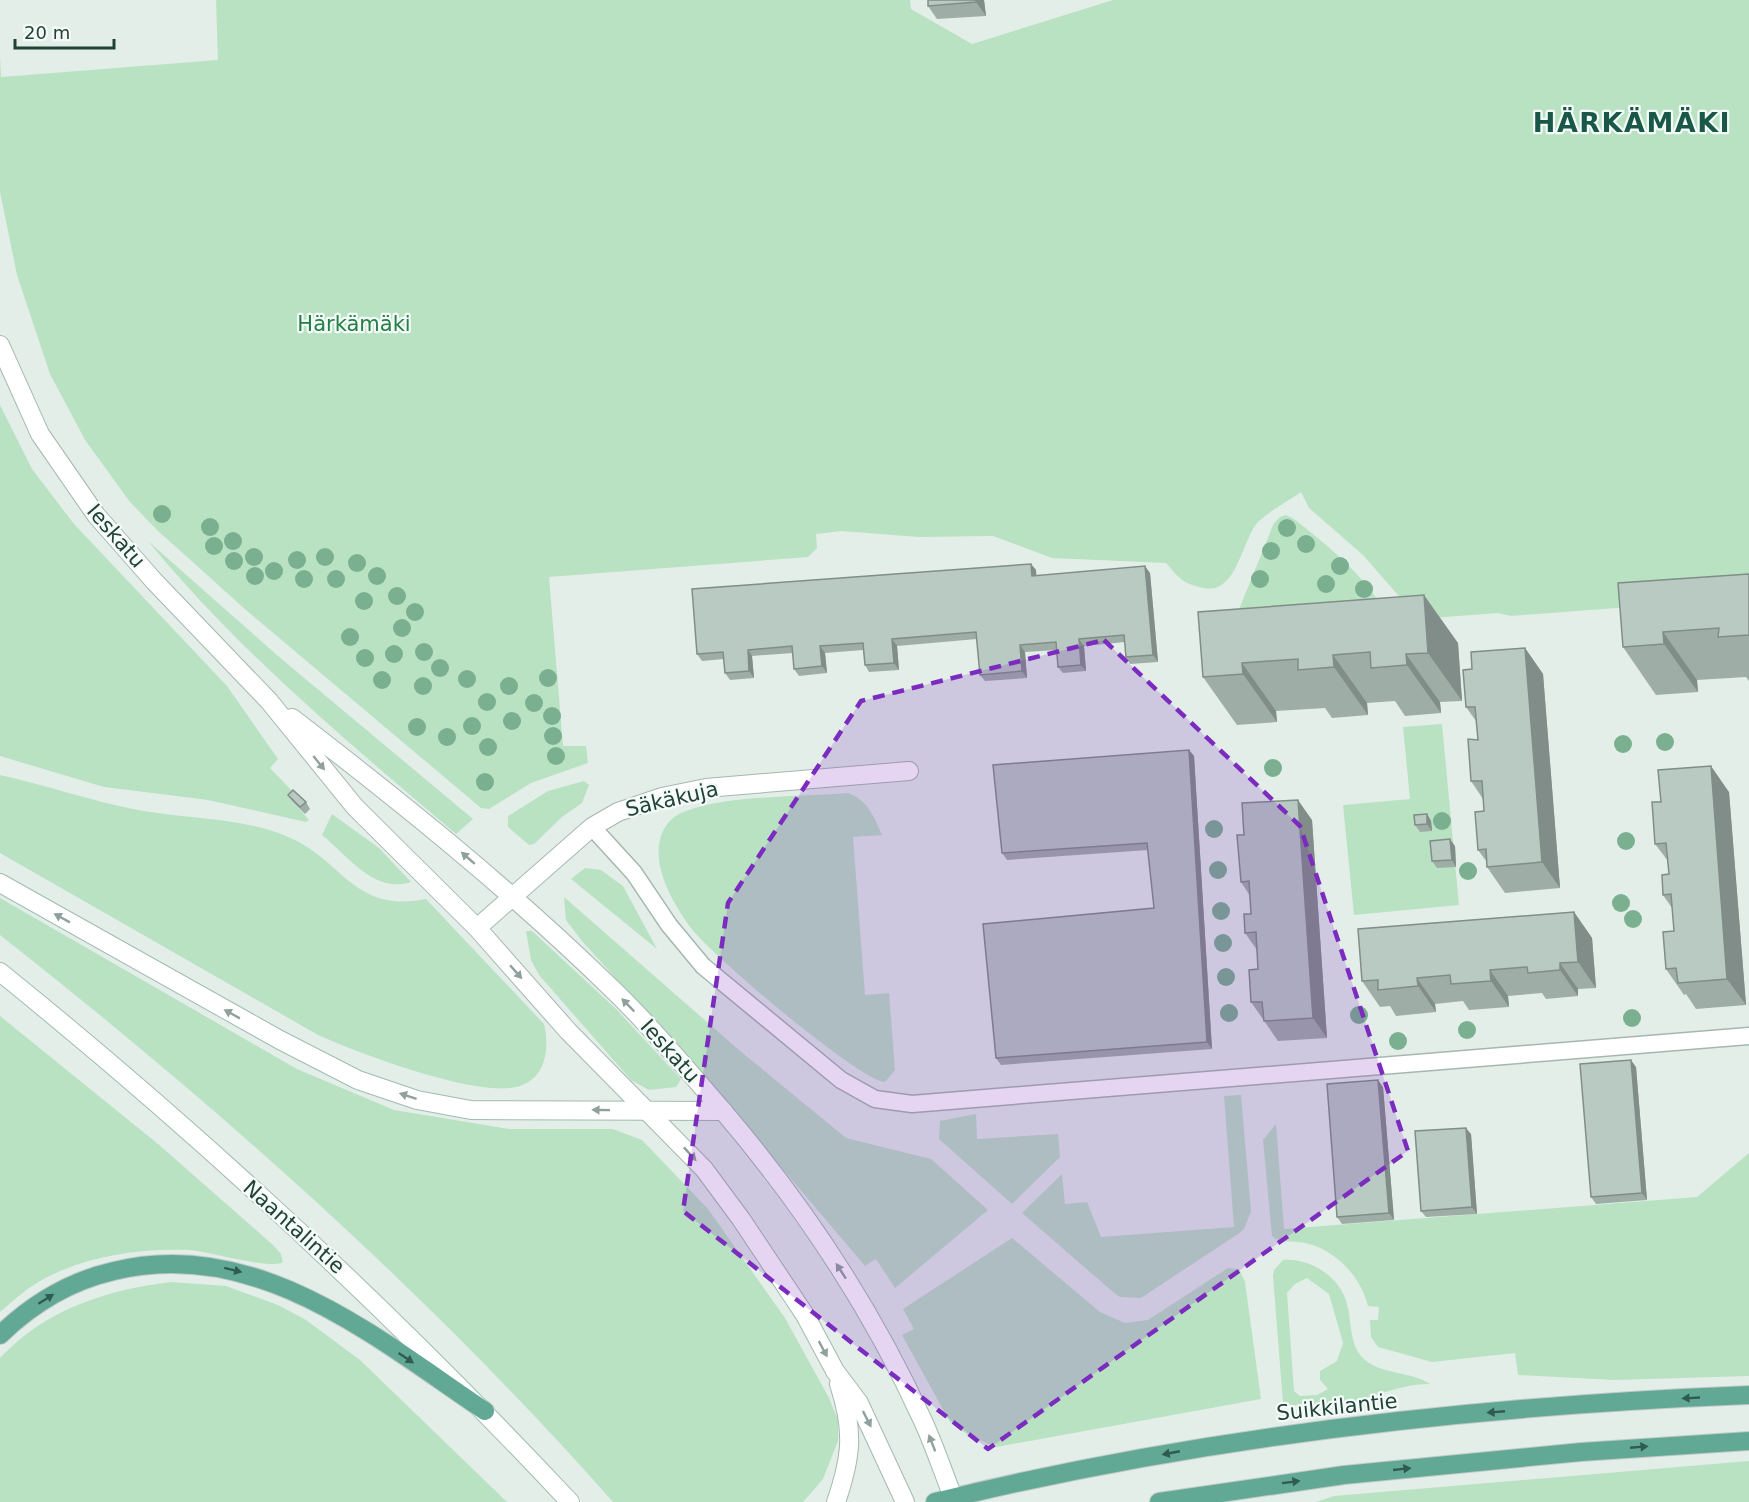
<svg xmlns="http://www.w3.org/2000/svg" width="1749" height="1502" viewBox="0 0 1749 1502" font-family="'DejaVu Sans',sans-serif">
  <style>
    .green { fill: #b9e2c3; fill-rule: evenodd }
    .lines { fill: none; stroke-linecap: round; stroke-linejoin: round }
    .service-casing { stroke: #a5b7b0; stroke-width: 19 }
    .minor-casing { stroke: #a5b7b0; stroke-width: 20 }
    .secondary-casing { stroke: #a0bcb1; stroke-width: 20 }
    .primary-casing { stroke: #c1cac7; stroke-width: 20 }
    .service { stroke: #fff; stroke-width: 16 }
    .minor { stroke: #fff; stroke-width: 18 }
    .secondary { stroke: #fff; stroke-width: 18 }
    .primary { stroke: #62a995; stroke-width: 18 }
    .tree { fill: #7ab08f }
    .wall { fill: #9eaea7 }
    .shaded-wall { fill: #818d88 }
    .building { fill: #b8cac2; stroke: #818d88; stroke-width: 1.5 }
    .oneway { fill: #90a09c }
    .oneway2 { fill: #305c4f }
    .marked { fill: #7b2cbf; fill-opacity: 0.2; stroke: #7b2cbf; stroke-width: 4.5; stroke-dasharray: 12 8; stroke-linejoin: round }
    .labels { text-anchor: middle; stroke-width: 4.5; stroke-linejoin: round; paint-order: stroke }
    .park-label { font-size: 21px; fill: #257e46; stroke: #f4faf7 }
    .street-label { font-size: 21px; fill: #204238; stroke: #f4faf7 }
    .district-label { font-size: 27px; font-weight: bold; letter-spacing: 1.5px; fill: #195747; stroke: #f4faf7 }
  </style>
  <rect width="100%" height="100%" fill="#e3eee9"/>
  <path class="green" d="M216,0H910L911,9L972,44L1113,0H1749V598L1511,616L1498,613L1419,619L1363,555L1309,508L1301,492C1287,502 1271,510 1259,521C1242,537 1238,596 1203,588C1182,583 1180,579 1166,563L1052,558L993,536L919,537L841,531L816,534L817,548L808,557L549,577L563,746H586L588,763L531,783L489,809L481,808L246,610L157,530L130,502L85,440L50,374L17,275L0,192V56L1,77L218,60Z
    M0,405L32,469L74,524L227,686L278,759L270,768L298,797L293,802L309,820L306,822L208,800L104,787L0,756Z
    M1286,515L1294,519C1330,547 1362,574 1387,613L1231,629L1274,523L1280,517Z
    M148,541L278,656L473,819L456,834C349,743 238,651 148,541Z
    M1442,724L1459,905L1354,915L1343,805L1410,799L1403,727Z
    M0,775C46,785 91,801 138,810C186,819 240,817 286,836C342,858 353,914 426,899L544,1024C550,1049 546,1080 516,1087C475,1097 358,1053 318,1035L0,853Z
    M584,781L589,785L582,803L562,817L534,844L529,845L508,827V816L548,791Z
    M848,793C868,800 874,817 882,835L853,837L865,995L889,993L895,1070L885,1082C861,1082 704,950 688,924C671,900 649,861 663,831C668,821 676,814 686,811C727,795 802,797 848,793Z
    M332,814L379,848L411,882C374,894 348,856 322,835Z
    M585,868L601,870L623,886L657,949L571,879Z
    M564,897L739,1050L846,1138L931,1159L988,1210L895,1288L876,1259L865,1266L710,1083L582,941L566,920Z
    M0,898L297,1069L394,1110L509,1129H613L642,1140L708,1209L785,1318L829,1398L838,1420V1441L823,1479L803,1502H613C428,1293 219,1107 0,935Z
    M526,931H532L616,1009L681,1079L676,1087L649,1090L631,1080L539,975L531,960Z
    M0,1016L158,1144L273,1245L281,1254L283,1262C271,1270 208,1251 188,1250C136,1248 77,1257 32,1286C21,1293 10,1304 0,1312Z
    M1241,1095L1251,1211L1244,1229L1238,1234L1141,1298L1120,1297L1113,1292L1022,1213L1062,1174L1065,1204L1087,1202L1101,1237L1234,1227L1224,1096Z
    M976,1114L977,1139L1058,1134L1060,1157L1012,1204L939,1139L940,1121Z
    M1276,1124L1284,1229L1697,1197L1749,1153V1376L1614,1380L1518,1375L1515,1353L1432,1362L1378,1347L1371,1337L1370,1320H1378L1379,1307L1368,1306C1360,1274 1332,1246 1299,1242C1288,1241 1280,1243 1272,1236L1263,1140Z
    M1012,1238L1100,1312L1125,1323L1148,1320L1228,1268L1239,1269L1245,1282L1261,1399L996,1447L968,1435L950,1422L902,1335L914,1329L903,1309Z
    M1283,1260C1295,1259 1307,1262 1318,1268C1365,1295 1339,1337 1365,1360C1383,1375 1411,1371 1430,1384C1394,1384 1361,1404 1325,1407C1311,1409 1297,1406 1283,1403L1273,1276L1274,1270ZM1307,1278L1329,1294L1343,1343L1337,1361L1320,1371V1380L1328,1389L1317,1395L1300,1396L1294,1391L1287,1293L1295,1284Z
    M171,1282L226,1286L278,1305L306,1320L360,1360L507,1502H0V1358C46,1309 106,1290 171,1282Z
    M1749,1461V1502H1316L1334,1496Z"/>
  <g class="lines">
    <g class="service-casing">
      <path id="service" d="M592,827L634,873L669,925L703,966L841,1080L875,1099L912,1104L1749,1036"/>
    </g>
    <g class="minor-casing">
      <path id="minor" d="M0,345L40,434L96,515L154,581L269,701L355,807L477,928L568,1031L704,1169L741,1219L805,1315L835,1371L859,1403L905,1502
        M292,718C401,802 507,887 606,983C648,1023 685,1067 723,1111
        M477,928L592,827L618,812L662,797L706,788L909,771
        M836,1502C852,1456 854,1430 839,1384"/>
    </g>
    <g class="secondary-casing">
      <path id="secondary" d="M0,883L280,1040L358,1080L417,1100L471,1110L723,1111C803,1205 872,1309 923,1421C935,1447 944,1475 955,1502
        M0,972C202,1135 392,1312 570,1502"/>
    </g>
    <g class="primary-casing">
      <path id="primary" d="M0,1335C32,1304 70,1281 114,1271C255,1236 375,1337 485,1411
        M935,1502C1200,1436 1476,1406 1749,1395
        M1159,1502L1344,1475L1581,1452L1749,1441"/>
    </g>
    <use href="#service" class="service"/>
    <use href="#minor" class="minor"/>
    <use href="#secondary" class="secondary"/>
    <use href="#primary" class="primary"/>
  </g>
  <g class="tree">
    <circle cx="162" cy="514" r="9"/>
    <circle cx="210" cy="527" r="9"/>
    <circle cx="1287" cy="528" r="9"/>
    <circle cx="233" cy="541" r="9"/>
    <circle cx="1306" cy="544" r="9"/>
    <circle cx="214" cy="546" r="9"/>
    <circle cx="1271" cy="551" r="9"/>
    <circle cx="254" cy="557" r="9"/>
    <circle cx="325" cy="557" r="9"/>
    <circle cx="297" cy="560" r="9"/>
    <circle cx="234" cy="561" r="9"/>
    <circle cx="357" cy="563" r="9"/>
    <circle cx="1340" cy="566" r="9"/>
    <circle cx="274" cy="571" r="9"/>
    <circle cx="255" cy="576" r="9"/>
    <circle cx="377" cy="576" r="9"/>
    <circle cx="304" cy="579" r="9"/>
    <circle cx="336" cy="579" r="9"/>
    <circle cx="1260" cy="579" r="9"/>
    <circle cx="1326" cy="584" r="9"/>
    <circle cx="1364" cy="589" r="9"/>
    <circle cx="397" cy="596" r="9"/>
    <circle cx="364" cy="601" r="9"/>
    <circle cx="415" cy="612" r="9"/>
    <circle cx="402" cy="628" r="9"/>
    <circle cx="350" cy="637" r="9"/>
    <circle cx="424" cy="652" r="9"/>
    <circle cx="394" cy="654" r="9"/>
    <circle cx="365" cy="658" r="9"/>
    <circle cx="440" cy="668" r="9"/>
    <circle cx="548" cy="678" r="9"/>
    <circle cx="467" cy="679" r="9"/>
    <circle cx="382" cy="680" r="9"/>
    <circle cx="423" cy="686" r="9"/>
    <circle cx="509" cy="686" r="9"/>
    <circle cx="487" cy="702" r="9"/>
    <circle cx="534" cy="703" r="9"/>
    <circle cx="552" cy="716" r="9"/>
    <circle cx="512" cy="721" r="9"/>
    <circle cx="472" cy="726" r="9"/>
    <circle cx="417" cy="727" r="9"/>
    <circle cx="553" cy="736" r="9"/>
    <circle cx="447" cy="737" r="9"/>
    <circle cx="1665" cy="742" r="9"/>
    <circle cx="1623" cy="744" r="9"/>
    <circle cx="488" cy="747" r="9"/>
    <circle cx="556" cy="756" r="9"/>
    <circle cx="1273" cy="768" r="9"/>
    <circle cx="485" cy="782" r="9"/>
    <circle cx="1442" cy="821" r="9"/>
    <circle cx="1214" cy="829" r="9"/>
    <circle cx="1626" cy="841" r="9"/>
    <circle cx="1218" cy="870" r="9"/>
    <circle cx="1468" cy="871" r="9"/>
    <circle cx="1621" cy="903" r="9"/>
    <circle cx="1221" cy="911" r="9"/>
    <circle cx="1633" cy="919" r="9"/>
    <circle cx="1223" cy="943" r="9"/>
    <circle cx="1226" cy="977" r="9"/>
    <circle cx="1229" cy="1013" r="9"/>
    <circle cx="1359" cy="1015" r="9"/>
    <circle cx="1632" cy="1018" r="9"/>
    <circle cx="1467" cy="1030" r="9"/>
    <circle cx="1398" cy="1041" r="9"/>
  </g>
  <path class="wall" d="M984,0L986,16L937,19L928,6Z
    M1031,564L1036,570V576L1150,573L1158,662L1130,664L1126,657L1125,642L1084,646L1086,671L1063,673L1058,667L1057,650L1025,652L1027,678L985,681L980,675L977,639L897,646L899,670L869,672L865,665L863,650L825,653L827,673L799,676L794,669L793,653L752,656L754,678L730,680L725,673L724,659L702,661L697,654Z
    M1749,574V681L1746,677L1697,680L1698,692L1656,695L1623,647Z
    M1198,612L1458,643L1462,701L1440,702L1441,713L1405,716L1395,701L1367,703L1368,715L1332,718L1325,708L1276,711L1277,722L1237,725L1203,677Z
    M1525,648L1543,674L1560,888L1505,893L1487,867V862L1478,850L1484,811L1483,799L1471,781L1478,740L1476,721L1466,707L1472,669Z
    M1189,750L1194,756L1212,1049L1001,1065L996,1058L1154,908L1148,850L1007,860L1002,853Z
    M1729,792L1746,1005L1696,1009L1686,994L1684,995L1666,969L1674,931L1672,908L1663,895L1669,874L1668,861L1655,844L1661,802Z
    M288,795L306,802L310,809L305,814L293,802Z
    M1427,814L1431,821L1432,831L1420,832L1415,825Z
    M1312,820L1327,1038L1278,1041L1251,1002L1258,969L1257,950L1245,933L1251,914L1250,896L1241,882L1244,835Z
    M1455,846L1456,867L1437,868L1432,861Z
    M1574,912L1592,938L1596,988L1578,989V996L1546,999L1542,993L1508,996L1509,1007L1469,1010L1463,1001L1435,1004L1436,1012L1396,1016L1390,1006L1380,1007L1362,981Z
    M1636,1067L1647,1200L1596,1204L1591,1197Z
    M1383,1087L1394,1220L1342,1224L1337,1217Z
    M1471,1134L1477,1214L1426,1217L1421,1211Z"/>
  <path class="shaded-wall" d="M976,0H984L986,16L976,2Z
    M1031,564L1036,570L1037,583L1032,576Z
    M1145,566L1150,573L1158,662L1153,655Z
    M1424,595L1458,643L1462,701L1428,653Z
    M1663,632L1697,680L1698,692L1664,644Z
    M892,639L897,646L899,670L894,663Z
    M1079,639L1084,646L1086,671L1081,665Z
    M1020,645L1025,652L1027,678L1022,671Z
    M820,646L825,653L827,673L822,666Z
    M1525,648L1543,674L1560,888L1542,862Z
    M748,650L752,656L754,678L749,671Z
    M1406,654L1440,702L1441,713L1407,665Z
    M1333,655L1367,703L1368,715L1334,667Z
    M1242,663L1276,711L1277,722L1243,674Z
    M1189,750L1194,756L1212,1049L1207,1042Z
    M1711,766L1729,792L1746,1005L1727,979Z
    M1298,800L1312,820L1327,1038L1313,1018Z
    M1427,814L1431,821L1432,831L1427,824Z
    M1450,839L1455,846L1456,867L1452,860Z
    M1574,912L1592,938L1596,988L1578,962Z
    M1560,963L1578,989V996L1560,970Z
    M1490,970L1508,996L1509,1007L1491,981Z
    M1417,978L1435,1004L1436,1012L1418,986Z
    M1631,1060L1636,1067L1647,1200L1642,1193Z
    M1378,1080L1383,1087L1394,1220L1389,1213Z
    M1466,1128L1471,1134L1477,1214L1472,1207Z"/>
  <path class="building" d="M928,0H976V2L928,6Z
    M1031,564L1032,576L1145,566L1153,655L1126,657L1124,635L1079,639L1081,665L1058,667L1056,642L1020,645L1022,671L980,675L976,632L892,639L894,663L865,665L863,643L820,646L822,666L794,669L792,646L748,650L749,671L725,673L723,652L697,654L692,589Z
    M1749,574V635L1718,637L1719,628L1663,632L1664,644L1623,647L1618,583Z
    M1424,595L1428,653L1406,654L1407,665L1371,668L1370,652L1333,655L1334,667L1298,670V659L1242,663L1243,674L1203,677L1198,612Z
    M1525,648L1542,862L1487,867L1486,849L1478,850L1475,812L1484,811L1482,781H1471L1468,739L1478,740L1475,707H1466L1463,670L1472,669L1471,652Z
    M1189,750L1207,1042L996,1058L983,924L1154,908L1147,843L1002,853L993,765Z
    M1711,766L1727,979L1678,983L1676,968L1666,969L1663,932L1674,931L1671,894L1663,895L1662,875L1669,874L1666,843L1655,844L1652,802H1661L1658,770Z
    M293,790L306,802L300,807L288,795Z
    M1298,800L1313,1018L1264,1021L1262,1002H1251L1249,970L1258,969L1256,932L1245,933L1244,914H1251L1249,881L1241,882L1237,835H1244L1242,803Z
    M1427,814V824L1415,825L1414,815Z
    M1450,839L1452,860L1432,861L1430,841Z
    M1574,912L1578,962L1560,963V970L1528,973L1527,967L1490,970L1491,981L1451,984L1450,975L1417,978L1418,986L1378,990V980L1362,981L1358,929Z
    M1631,1060L1642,1193L1591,1197L1580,1064Z
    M1378,1080L1389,1213L1337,1217L1327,1084Z
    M1466,1128L1472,1207L1421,1211L1415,1131Z"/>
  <defs><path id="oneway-solid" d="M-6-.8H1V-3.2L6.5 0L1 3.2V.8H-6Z" transform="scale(1.5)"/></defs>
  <g class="oneway">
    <use href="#oneway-solid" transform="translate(319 763) rotate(51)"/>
    <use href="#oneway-solid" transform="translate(468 858) rotate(-139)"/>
    <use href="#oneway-solid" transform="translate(62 918) rotate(-151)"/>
    <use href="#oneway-solid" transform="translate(516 972) rotate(49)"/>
    <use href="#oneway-solid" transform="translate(628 1005) rotate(-134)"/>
    <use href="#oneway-solid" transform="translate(232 1014) rotate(-151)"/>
    <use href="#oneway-solid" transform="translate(408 1096) rotate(-162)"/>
    <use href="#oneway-solid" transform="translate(601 1110) rotate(-179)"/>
    <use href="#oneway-solid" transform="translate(690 1154) rotate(47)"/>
    <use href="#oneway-solid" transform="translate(841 1271) rotate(-123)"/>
    <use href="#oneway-solid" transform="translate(823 1349) rotate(62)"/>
    <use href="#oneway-solid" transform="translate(867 1419) rotate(63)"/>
    <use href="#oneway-solid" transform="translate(932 1443) rotate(-111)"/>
  </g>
  <g class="oneway2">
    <use href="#oneway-solid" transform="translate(233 1270) rotate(14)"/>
    <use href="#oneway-solid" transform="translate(46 1299) rotate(-32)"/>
    <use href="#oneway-solid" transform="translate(406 1358) rotate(34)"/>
    <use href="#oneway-solid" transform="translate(1691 1398) rotate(177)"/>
    <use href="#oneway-solid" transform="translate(1496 1412) rotate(175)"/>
    <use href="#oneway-solid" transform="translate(1639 1447) rotate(-5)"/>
    <use href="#oneway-solid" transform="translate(1171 1453) rotate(169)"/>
    <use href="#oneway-solid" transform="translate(1402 1469) rotate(-6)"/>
    <use href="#oneway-solid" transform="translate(1291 1482) rotate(-7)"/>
  </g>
  <path class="marked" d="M1104,640L1300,826L1408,1151L988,1449L683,1211L728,903L861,701Z"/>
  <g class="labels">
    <g class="park-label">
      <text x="354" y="331">Härkämäki</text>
    </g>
    <g class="street-label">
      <text transform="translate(116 536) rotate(49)" y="7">Ieskatu</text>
      <text transform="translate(672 799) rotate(-13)" y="7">Säkäkuja</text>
      <text transform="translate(670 1051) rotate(48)" y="7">Ieskatu</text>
      <text transform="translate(294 1227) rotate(42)" y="7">Naantalintie</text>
      <text transform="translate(1337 1407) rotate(-6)" y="7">Suikkilantie</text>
    </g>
    <g class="district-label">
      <text x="1632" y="132">HÄRKÄMÄKI</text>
    </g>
  </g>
  <path d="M15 39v9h99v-9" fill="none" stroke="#204238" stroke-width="3"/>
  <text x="24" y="39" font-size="18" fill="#204238" stroke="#f4faf7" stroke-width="4.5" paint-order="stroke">20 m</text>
</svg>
